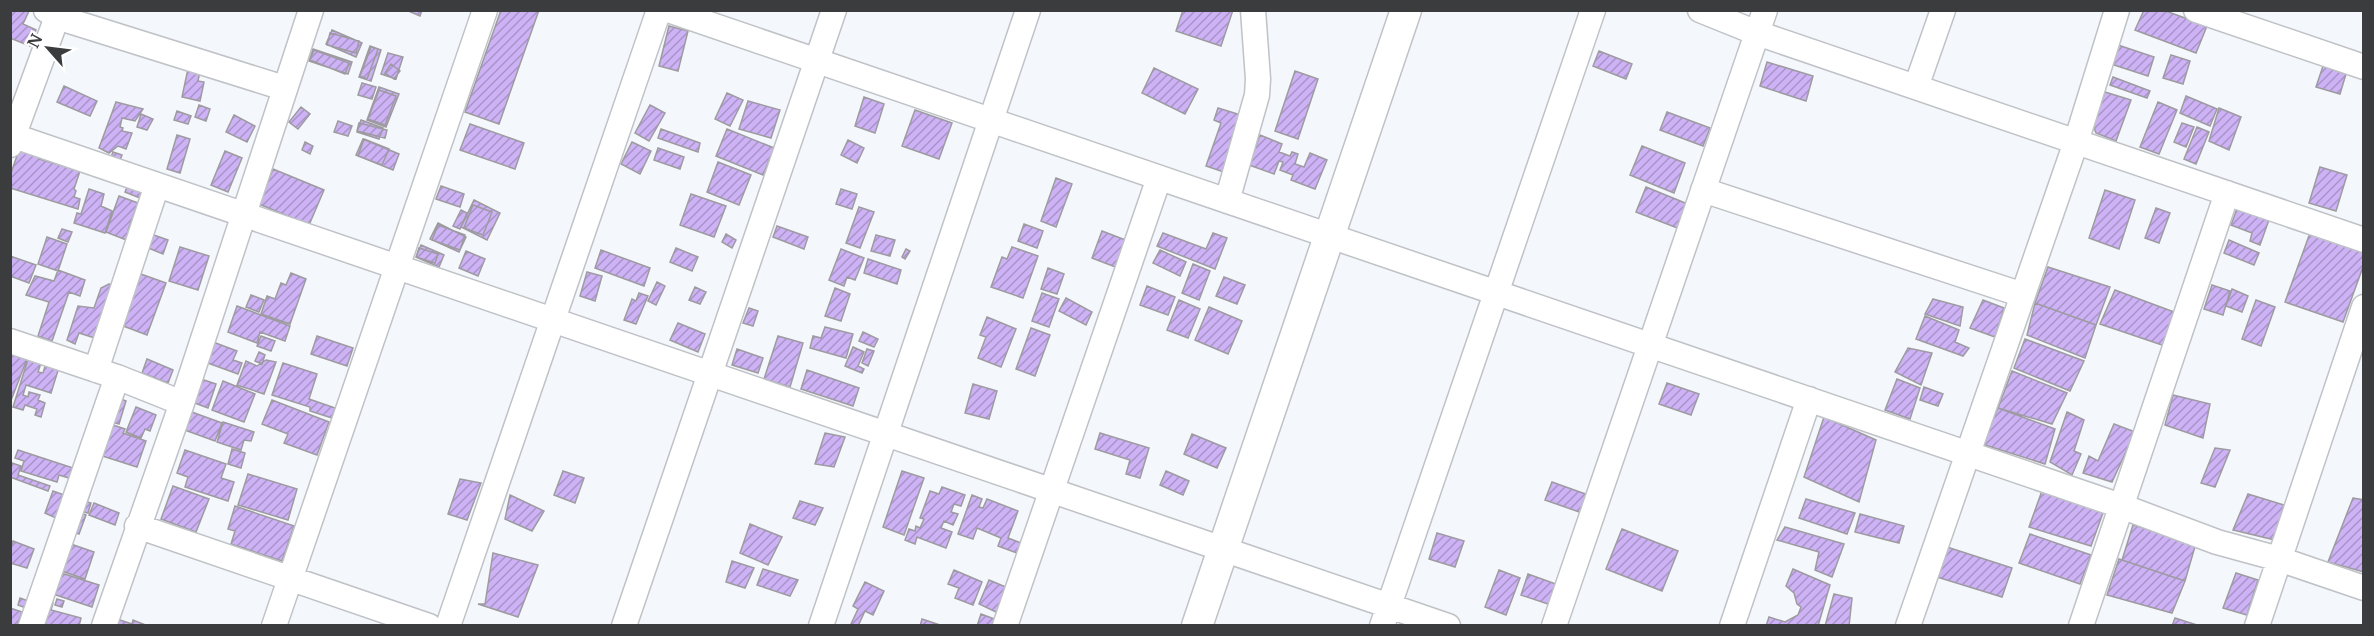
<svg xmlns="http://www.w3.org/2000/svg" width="2374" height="636" viewBox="0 0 2374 636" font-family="Merriweather,serif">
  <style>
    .building { fill: url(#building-hatch); stroke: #9d9ba0; stroke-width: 1.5 }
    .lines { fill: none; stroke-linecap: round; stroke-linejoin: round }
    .minor-casing { stroke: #bfc2c6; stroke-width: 27 }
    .tertiary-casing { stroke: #bfc2c6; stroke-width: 33 }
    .minor { stroke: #fff; stroke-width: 24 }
    .tertiary { stroke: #fff; stroke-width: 30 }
  </style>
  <defs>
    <pattern id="building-hatch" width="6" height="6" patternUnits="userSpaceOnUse" patternTransform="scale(1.5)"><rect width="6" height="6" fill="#cdb3f6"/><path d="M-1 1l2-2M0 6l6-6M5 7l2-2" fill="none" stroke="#a893c9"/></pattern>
  </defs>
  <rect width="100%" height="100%" fill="#f4f7fb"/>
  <path class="building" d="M10,10L29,11L23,24L36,30L30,46L10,38Z
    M406,10H422L420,16Z
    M501,10H539L499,124L465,112Z
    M1183,10H1233L1221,46L1176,31Z
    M2144,10H2163L2207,26L2196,53L2135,30Z
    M669,26L688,31L678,71L659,66Z
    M332,30L362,43L356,57L326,44Z
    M330,33L359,41L356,53L327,45Z
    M2118,45L2154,57L2148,76L2111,64Z
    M370,46L381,50L371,81L359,77Z
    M371,47L378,49L367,79L360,76Z
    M313,49L352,62L348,74L309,61Z
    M314,50L349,63L345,74L310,60Z
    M1599,51L1632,64L1626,79L1593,66Z
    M388,53L403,57L396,79L381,74Z
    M2171,55L2190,61L2183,84L2163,78Z
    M1767,62L1813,76L1806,101L1760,86Z
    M189,64L201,66L198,81L204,82L200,101L182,97Z
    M391,64L400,71L394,79L385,73Z
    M2323,66L2346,74L2340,94L2316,87Z
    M1154,68L1198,89L1185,114L1142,93Z
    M1295,71L1318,79L1298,139L1275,131Z
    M2113,77L2150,91L2147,98L2110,85Z
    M362,83L376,87L372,99L358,95Z
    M64,86L97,101L90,116L57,102Z
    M379,87L399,94L386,127L367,120Z
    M379,90L396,96L385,125L368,119Z
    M2105,92L2131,100L2116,141L2096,133L2093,125Z
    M727,93L743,100L730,126L715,119Z
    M2186,96L2217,109L2210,126L2180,113Z
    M864,97L884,104L875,133L855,126Z
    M748,101L780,110L771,138L739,129Z
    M116,102L143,109L135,121L122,118L120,127L123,128L122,131L132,133L126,149L118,146L109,153L99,148Z
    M2158,102L2177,110L2159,154L2140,147Z
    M199,105L210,109L206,121L195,117Z
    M650,105L665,113L649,141L635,133Z
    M301,107L310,114L298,129L289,122Z
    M1218,108L1244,116L1224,172L1206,166L1221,123L1214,120Z
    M2219,108L2241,117L2229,150L2209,141Z
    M915,110L952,123L939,159L902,146Z
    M177,111L191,116L188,124L174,120Z
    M1667,112L1710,128L1703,146L1660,130Z
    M141,114L153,119L147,130L137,127Z
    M234,115L255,126L247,142L226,132Z
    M361,120L383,128L379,139L357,132Z
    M338,121L352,126L348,136L334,132Z
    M359,123L387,130L385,138L357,131Z
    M2182,123L2194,127L2186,147L2174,142Z
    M470,124L524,143L515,169L460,150Z
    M2197,127L2209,132L2196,164L2184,159Z
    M661,129L700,143L698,152L658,138Z
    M727,129L774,148L763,175L716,156Z
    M177,135L190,139L180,173L167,169Z
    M1260,135L1282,144L1279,152L1290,156L1292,152L1298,154L1295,164L1304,167L1310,153L1327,160L1315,189L1291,180L1293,175L1280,170L1283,162L1279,161L1274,174L1249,165Z
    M363,139L399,154L393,170L356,155Z
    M364,139L389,149L382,165L358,156Z
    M848,140L864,148L857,163L841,155Z
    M305,142L313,146L310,154L302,150Z
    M632,142L651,151L640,174L621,164Z
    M1642,146L1685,163L1674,193L1630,175Z
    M20,147L40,154L39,159L80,171L74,189L76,191L74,197L80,199L78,209L10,188V176Z
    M658,148L684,157L680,169L654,160Z
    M225,151L242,158L228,192L211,185Z
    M113,152L122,155L119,163L110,160Z
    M718,162L751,175L739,205L707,192Z
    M2320,167L2347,175L2336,211L2309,203Z
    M273,169L324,190L309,225L259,204Z
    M1056,178L1072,184L1056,227L1041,221Z
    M130,180L155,189L150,202L125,192Z
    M441,186L464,194L460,207L436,199Z
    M1646,187L1690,205L1680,229L1636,212Z
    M89,189L104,194L101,206L112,211L105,233L74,223L77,213L81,214Z
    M841,189L857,194L852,209L836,204Z
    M2105,190L2135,200L2119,249L2089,238Z
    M691,194L726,206L714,237L680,225Z
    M119,196L138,203L128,230L137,233L134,243L106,232Z
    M474,200L500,213L487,240L461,227Z
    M473,205L492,212L483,235L464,228Z
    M2238,206L2270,217L2260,245L2250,241L2252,233L2231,225Z
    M859,207L874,212L860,248L846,243Z
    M2156,208L2170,213L2159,243L2145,238Z
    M461,210L467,213L460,229L453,226Z
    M438,223L466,237L459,252L430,239Z
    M1024,224L1043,231L1037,248L1018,241Z
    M438,225L465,235L460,250L432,240Z
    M777,226L808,237L804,249L773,237Z
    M62,229L72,232L68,242L58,238Z
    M1102,231L1128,241L1118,268L1092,258Z
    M1163,233L1206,249L1213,233L1227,238L1215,269L1157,246Z
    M2310,233L2364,252V264L2343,322L2285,302Z
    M151,234L168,240L163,254L146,247Z
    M726,234L736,240L732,248L722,242Z
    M876,235L895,240L890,256L871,251Z
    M47,237L67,244L58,271L38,264Z
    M2229,240L2259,253L2254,265L2224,253Z
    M421,245L444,255L439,267L416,257Z
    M180,247L209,256L198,290L169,281Z
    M1012,247L1038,256L1023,298L991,287L1002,257L1007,259Z
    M419,248L438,254L435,263L416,257Z
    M676,248L698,257L692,271L670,262Z
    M841,249L864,258L855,280L847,277L844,286L829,280Z
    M906,249L910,251L905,259L902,257Z
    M601,250L650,268L644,286L595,268Z
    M1160,250L1186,262L1180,276L1153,263Z
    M466,251L485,259L478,276L459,268Z
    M10,256L36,265L29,283L10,276Z
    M868,259L901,270L897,284L864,273Z
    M1193,264L1210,271L1199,300L1182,293Z
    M2048,267L2110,287L2096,325L2035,303Z
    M1048,268L1064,274L1057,294L1041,289Z
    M58,270L85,280L80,296L69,292L52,341L38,336L49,302L26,295L35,276L54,281Z
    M587,272L602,276L595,301L580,296Z
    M138,273L166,283L147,335L118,324Z
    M291,273L306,279L290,324L261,314L267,296L275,299L281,283L286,285Z
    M1224,277L1245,285L1237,304L1216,296Z
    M657,282L665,286L656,305L648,301Z
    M109,284L116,285L98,339L79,333L75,344L67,340L78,306L94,308L101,288Z
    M2212,285L2230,291L2223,315L2204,309Z
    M1147,286L1175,297L1168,315L1140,305Z
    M695,287L706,292L700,304L689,300Z
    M835,288L850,294L841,321L825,316Z
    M2232,289L2248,296L2242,312L2226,306Z
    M2115,290L2174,312L2165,346L2100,324Z
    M639,293L648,296L636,324L624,320L632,299L636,301Z
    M1042,293L1059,299L1049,327L1032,321Z
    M251,295L264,300L259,312L246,307Z
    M1066,298L1092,312L1086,325L1059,311Z
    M1933,299L1963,307L1960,326L1925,314Z
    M1179,300L1200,309L1188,338L1167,330Z
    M1983,300L2004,308L1995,337L1970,328Z
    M2256,300L2275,307L2261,346L2242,339Z
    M2035,303L2096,325L2085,358L2027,335Z
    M237,306L290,326L285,341L260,332L257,343L228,332Z
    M1209,307L1242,321L1228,354L1195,340Z
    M749,308L758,311L753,326L743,323Z
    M1925,316L1959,330L1955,342L1969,348L1963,356L1916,339Z
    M987,317L1016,329L1001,367L978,358L986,337L980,335Z
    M678,323L705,334L698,352L670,340Z
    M825,327L853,334L846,358L810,348L813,336L821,338Z
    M1031,328L1050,335L1035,376L1016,369Z
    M863,332L878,339L874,347L859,341Z
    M261,336L275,341L271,351L257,346Z
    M317,336L353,348L347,366L311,354Z
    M778,336L803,343L790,387L764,379Z
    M2025,339L2084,361L2070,391L2014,368Z
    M213,342L237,351L233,360L242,363L238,374L205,362Z
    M853,347L864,352L858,366L864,369L862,373L845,366Z
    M1908,348L1932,353L1921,385L1895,372Z
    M737,349L763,358L758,373L732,365Z
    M867,349L874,351L868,366L862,363Z
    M259,352L265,355L262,364L255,361Z
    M10,353L27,359L10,403Z
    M29,356L42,360L38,372L43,373L47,360L60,364L51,393L26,385L23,395L28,397L29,392L40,395L38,400L45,403L41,417L35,415L37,409L25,405L23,410L13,407Z
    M147,359L173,370L168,383L142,373Z
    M266,360L276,362L264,394L237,385L246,361L257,366Z
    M283,363L317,374L309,399L335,408L332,418L310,411V407L272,395Z
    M807,370L859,388L853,406L801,389Z
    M2012,371L2067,393L2052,424L1998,408Z
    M201,379L216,384L208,408L192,402Z
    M1897,379L1920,388L1910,419L1885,410Z
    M223,381L255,394L244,422L212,410Z
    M1667,383L1699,394L1691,415L1659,404Z
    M973,384L997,391L989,419L965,413Z
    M1924,387L1943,394L1938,406L1920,400Z
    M2173,395L2210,404L2203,438L2165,425Z
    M113,396L126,401L119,424L105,420Z
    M272,400L329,422L317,455L284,443L288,434L262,424Z
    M136,407L156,415L150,431L145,429L141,438L126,432Z
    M1998,408L2055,429L2045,464L1982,444Z
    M189,411L222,423L215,441L182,429Z
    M2067,412L2084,420L2074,451L2081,454L2072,475L2050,462Z
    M1824,417L1876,440L1859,502L1804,477Z
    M104,422L125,429L123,433L146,441L137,467L93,453Z
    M223,422L254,432L251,441L244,440L241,450L217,442Z
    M2114,424L2135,432L2112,482L2083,473L2089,456L2098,461Z
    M825,433L845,437L834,467L815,464Z
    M1100,433L1149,448L1140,478L1126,474L1130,460L1095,449Z
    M1192,434L1226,448L1217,468L1184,454Z
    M2215,448L2230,450L2215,487L2201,483Z
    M232,449L245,453L241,468L228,464Z
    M18,450L73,468L69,478L59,475L57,482L21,471L24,461L15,458Z
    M185,450L226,464L221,478L234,482L228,501L185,487L188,477L177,473Z
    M12,463L21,466L18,475L50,486L48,491L10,477Z
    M563,471L584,478L575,503L554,495Z
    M902,471L924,478L904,535L883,527Z
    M1166,471L1189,481L1183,495L1160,485Z
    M248,474L297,489L288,520L238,505Z
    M460,479L481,483L467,520L448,514Z
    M1552,482L1591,496L1585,514L1545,500Z
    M173,486L209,499L196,532L161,519Z
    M942,487L965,495L961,506L954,504L951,512L958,514L953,525L944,521L941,528L952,532L946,548L917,537L915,544L905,540L909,529L915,531L916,526L920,528L924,519L920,518L930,491L939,494Z
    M2043,488L2104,510L2091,546L2029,527Z
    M53,491L64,495L56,518L45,513Z
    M83,492L90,494L87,502L91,503L88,513L77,510Z
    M2248,494L2284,505L2275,540L2233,530Z
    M510,495L544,511L532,531L505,519Z
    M972,495L982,499L979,507L983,508L987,499L1018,511L1008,538L1021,543L1017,553L998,546L1001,538L977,528L973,539L958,534Z
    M2353,498L2364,500V572L2328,562Z
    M1806,499L1855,513L1847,534L1799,518Z
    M800,501L823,508L815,525L793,518Z
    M94,503L119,513L115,525L89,515Z
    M235,506L294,526L282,561L231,544L235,531L228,529Z
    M75,511L86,515L79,534L68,530Z
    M1860,514L1904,526L1899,543L1855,532Z
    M750,524L782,537L768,565L740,553Z
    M2133,525L2196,543L2185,581L2122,560Z
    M1785,527L1844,544L1832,577L1815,570L1819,552L1777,540Z
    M1622,529L1678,551L1662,591L1606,569Z
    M1437,533L1464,541L1455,567L1429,559Z
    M2030,534L2091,555L2080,584L2019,563Z
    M13,541L34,549L27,568L10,563V549Z
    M65,542L94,552L85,579L56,569Z
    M1947,547L2012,568L2002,597L1937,577Z
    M493,553L538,565L518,617L478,604H485Z
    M2119,559L2185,581L2172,613L2107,595Z
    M732,561L754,568L745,588L726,582Z
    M763,569L798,580L790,596L757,585Z
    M1793,569L1830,585L1818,626H1766L1769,617L1785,622L1798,615L1801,607L1797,604L1794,593L1786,586Z
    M954,570L982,582L973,605L955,598L959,588L948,584Z
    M1499,570L1520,578L1506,615L1485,607Z
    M55,571L99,585L92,607L47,592Z
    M2236,573L2258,580L2247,615L2223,608Z
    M1528,574L1564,587L1557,607L1521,595Z
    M989,580L1008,588L998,613L979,604Z
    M865,582L884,591L873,615L865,611L858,626H853L851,624L858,609L853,606Z
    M1834,594L1852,598L1849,626H1825Z
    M20,598L28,601L26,608L18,605Z
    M57,599L64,601L62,607L55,605Z
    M44,600L53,603L51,610L81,618L79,626H52L38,622Z
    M10,608L22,612L17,626H10Z
    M981,614L997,620L995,626H977Z
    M2175,618L2200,626H2172Z
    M117,619L132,624L133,620L148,626H114Z
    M922,619L943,626H920Z"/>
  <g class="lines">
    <g class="minor-casing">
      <path id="minor" d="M46,10L57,17L284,88
        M668,10L2121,506L2217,542L2279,559L2364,588
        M1700,10L1757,33L2364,240
        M2196,10L2364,67
        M1916,87L1943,10
        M14,136L1448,626
        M10,145L57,17
        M1703,190L2023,295
        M1227,201L1257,95L1258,79L1253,10
        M10,341L117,377L182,403
        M96,370L157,185
        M137,526L429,626
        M31,626L117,377
        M104,626L182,403L311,10
        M274,626L485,10
        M448,626L659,10
        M624,626L834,10
        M821,626L1028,10
        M1005,626L1159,178
        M1382,626L1593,10
        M1554,626L1765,10
        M1732,626L1809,399
        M1908,626L2076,142L2117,10
        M2081,626L2227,193
        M2257,626L2364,307"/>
    </g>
    <g class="tertiary-casing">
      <path id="tertiary" d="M1197,626L1406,10"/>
    </g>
    <use href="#minor" class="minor"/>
    <use href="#tertiary" class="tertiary"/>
  </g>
  <rect width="2374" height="636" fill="none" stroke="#3b3c3e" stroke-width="24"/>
  <g transform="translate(48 48) rotate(298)" stroke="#ffffff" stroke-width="4.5" paint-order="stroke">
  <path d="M0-4.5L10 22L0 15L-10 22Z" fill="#3b3c3e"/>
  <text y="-9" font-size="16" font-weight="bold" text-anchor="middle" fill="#3b3c3e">N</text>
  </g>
</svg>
